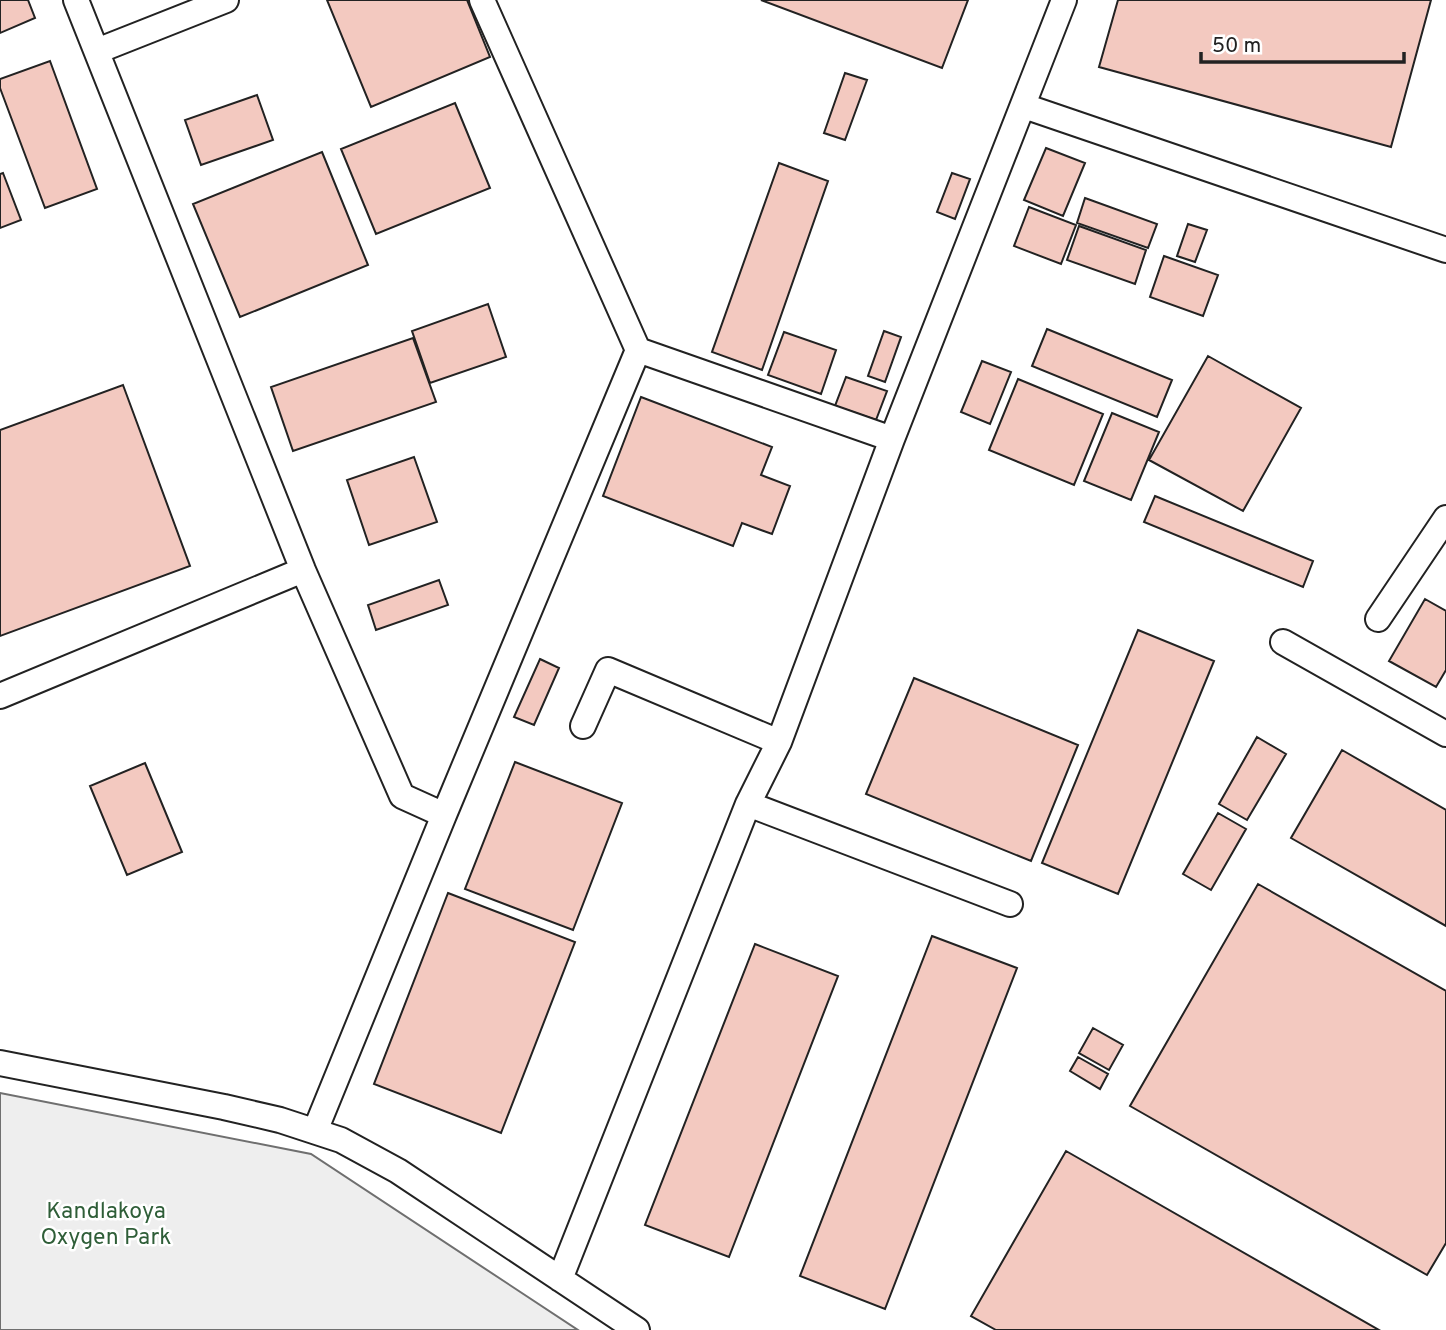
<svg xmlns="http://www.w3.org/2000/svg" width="1446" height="1330" viewBox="0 0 1446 1330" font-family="Overpass,sans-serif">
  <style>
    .green { fill: #eee; stroke: #6f6f6f; stroke-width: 2 }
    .building { fill: #f3c9c0; stroke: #222; stroke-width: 2 }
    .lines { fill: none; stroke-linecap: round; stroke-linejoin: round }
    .street-casing { stroke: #222; stroke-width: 28 }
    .street { stroke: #fff; stroke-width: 24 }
    .labels { text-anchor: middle; stroke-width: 5; stroke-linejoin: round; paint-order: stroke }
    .park-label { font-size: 23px; fill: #2f5e38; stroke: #fff }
  </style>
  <rect width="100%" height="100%" fill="#fff"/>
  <path class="green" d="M0,1093L311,1154L578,1330H0Z"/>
  <path class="building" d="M0,0H28L35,18L0,33Z
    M327,0H467L490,57L371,107Z
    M761,0H968L942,68Z
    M1118,0H1431L1391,147L1099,67Z
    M50,61L97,189L45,208L0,88V79Z
    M845,73L867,80L845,140L824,133Z
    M257,95L273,140L201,165L185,120Z
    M455,103L490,188L376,234L341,149Z
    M1046,148L1085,163L1063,216L1024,200Z
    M322,152L368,265L240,317L193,204Z
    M779,163L828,181L762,370L712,352Z
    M3,173L21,220L0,228V174Z
    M952,173L970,179L955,219L937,212Z
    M1085,198L1157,224L1148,248L1077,223Z
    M1029,207L1076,225L1061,264L1014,246Z
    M1188,224L1207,230L1195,262L1177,256Z
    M1079,226L1146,250L1135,284L1067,260Z
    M1164,256L1218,275L1203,316L1150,297Z
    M488,304L506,357L430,383L412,331Z
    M1047,329L1172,380L1157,417L1032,366Z
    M884,331L901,337L885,382L868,376Z
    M784,332L836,350L821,394L768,375Z
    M413,338L436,402L293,451L271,387Z
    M1208,356L1301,408L1243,511L1149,460Z
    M982,361L1011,372L990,424L961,412Z
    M846,377L887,391L876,420L835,406Z
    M1018,379L1103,414L1074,485L989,450Z
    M123,385L190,566L0,636V430Z
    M641,397L772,447L761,475L790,486L772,534L742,523L733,546L603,496Z
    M1112,413L1159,432L1131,500L1084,481Z
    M414,457L437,522L369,545L347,480Z
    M1155,496L1313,561L1303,587L1144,522Z
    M439,580L448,605L376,630L368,605Z
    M1425,599L1446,611V670L1436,687L1389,661Z
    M1138,630L1214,661L1118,894L1042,863Z
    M540,659L559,668L534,725L514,717Z
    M914,678L1078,745L1031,861L866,794Z
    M1257,737L1286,754L1247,820L1219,804Z
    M1342,750L1446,810V926L1291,838Z
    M515,762L622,803L573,930L465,889Z
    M145,763L182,852L127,875L90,786Z
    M1218,813L1246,829L1211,890L1183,874Z
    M1258,884L1446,991V1243L1427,1275L1130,1106Z
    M448,893L575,942L501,1133L374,1084Z
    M932,936L1017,968L885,1309L800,1276Z
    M755,944L838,976L729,1257L645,1225Z
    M1093,1028L1123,1045L1109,1070L1079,1053Z
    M1078,1057L1108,1074L1100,1089L1070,1071Z
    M1066,1151L1379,1330H996L971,1316Z"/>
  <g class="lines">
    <g class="street-casing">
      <path id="street" d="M76,0L303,570L402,796L444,815L315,1131
        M482,0L638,350
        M97,51L226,0
        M1024,106L1446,250
        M1378,619L1446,518
        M1283,642L1446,734
        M0,696L303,570
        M583,726L608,670L779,742
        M748,804L1010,904
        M444,815L638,350L892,439
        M0,1063L224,1107L280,1120L341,1140L398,1171L637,1330
        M560,1279L748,804L779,742L892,439L1064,0"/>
    </g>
    <use href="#street" class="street"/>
  </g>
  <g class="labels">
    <g class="park-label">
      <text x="106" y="1218">Kandlakoya<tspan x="106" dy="26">Oxygen Park</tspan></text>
    </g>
  </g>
  <path d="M1201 52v10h203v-10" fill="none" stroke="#222222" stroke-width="3.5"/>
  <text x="1212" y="52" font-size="21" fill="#222222" stroke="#ffffff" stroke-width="5" paint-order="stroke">50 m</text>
</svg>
